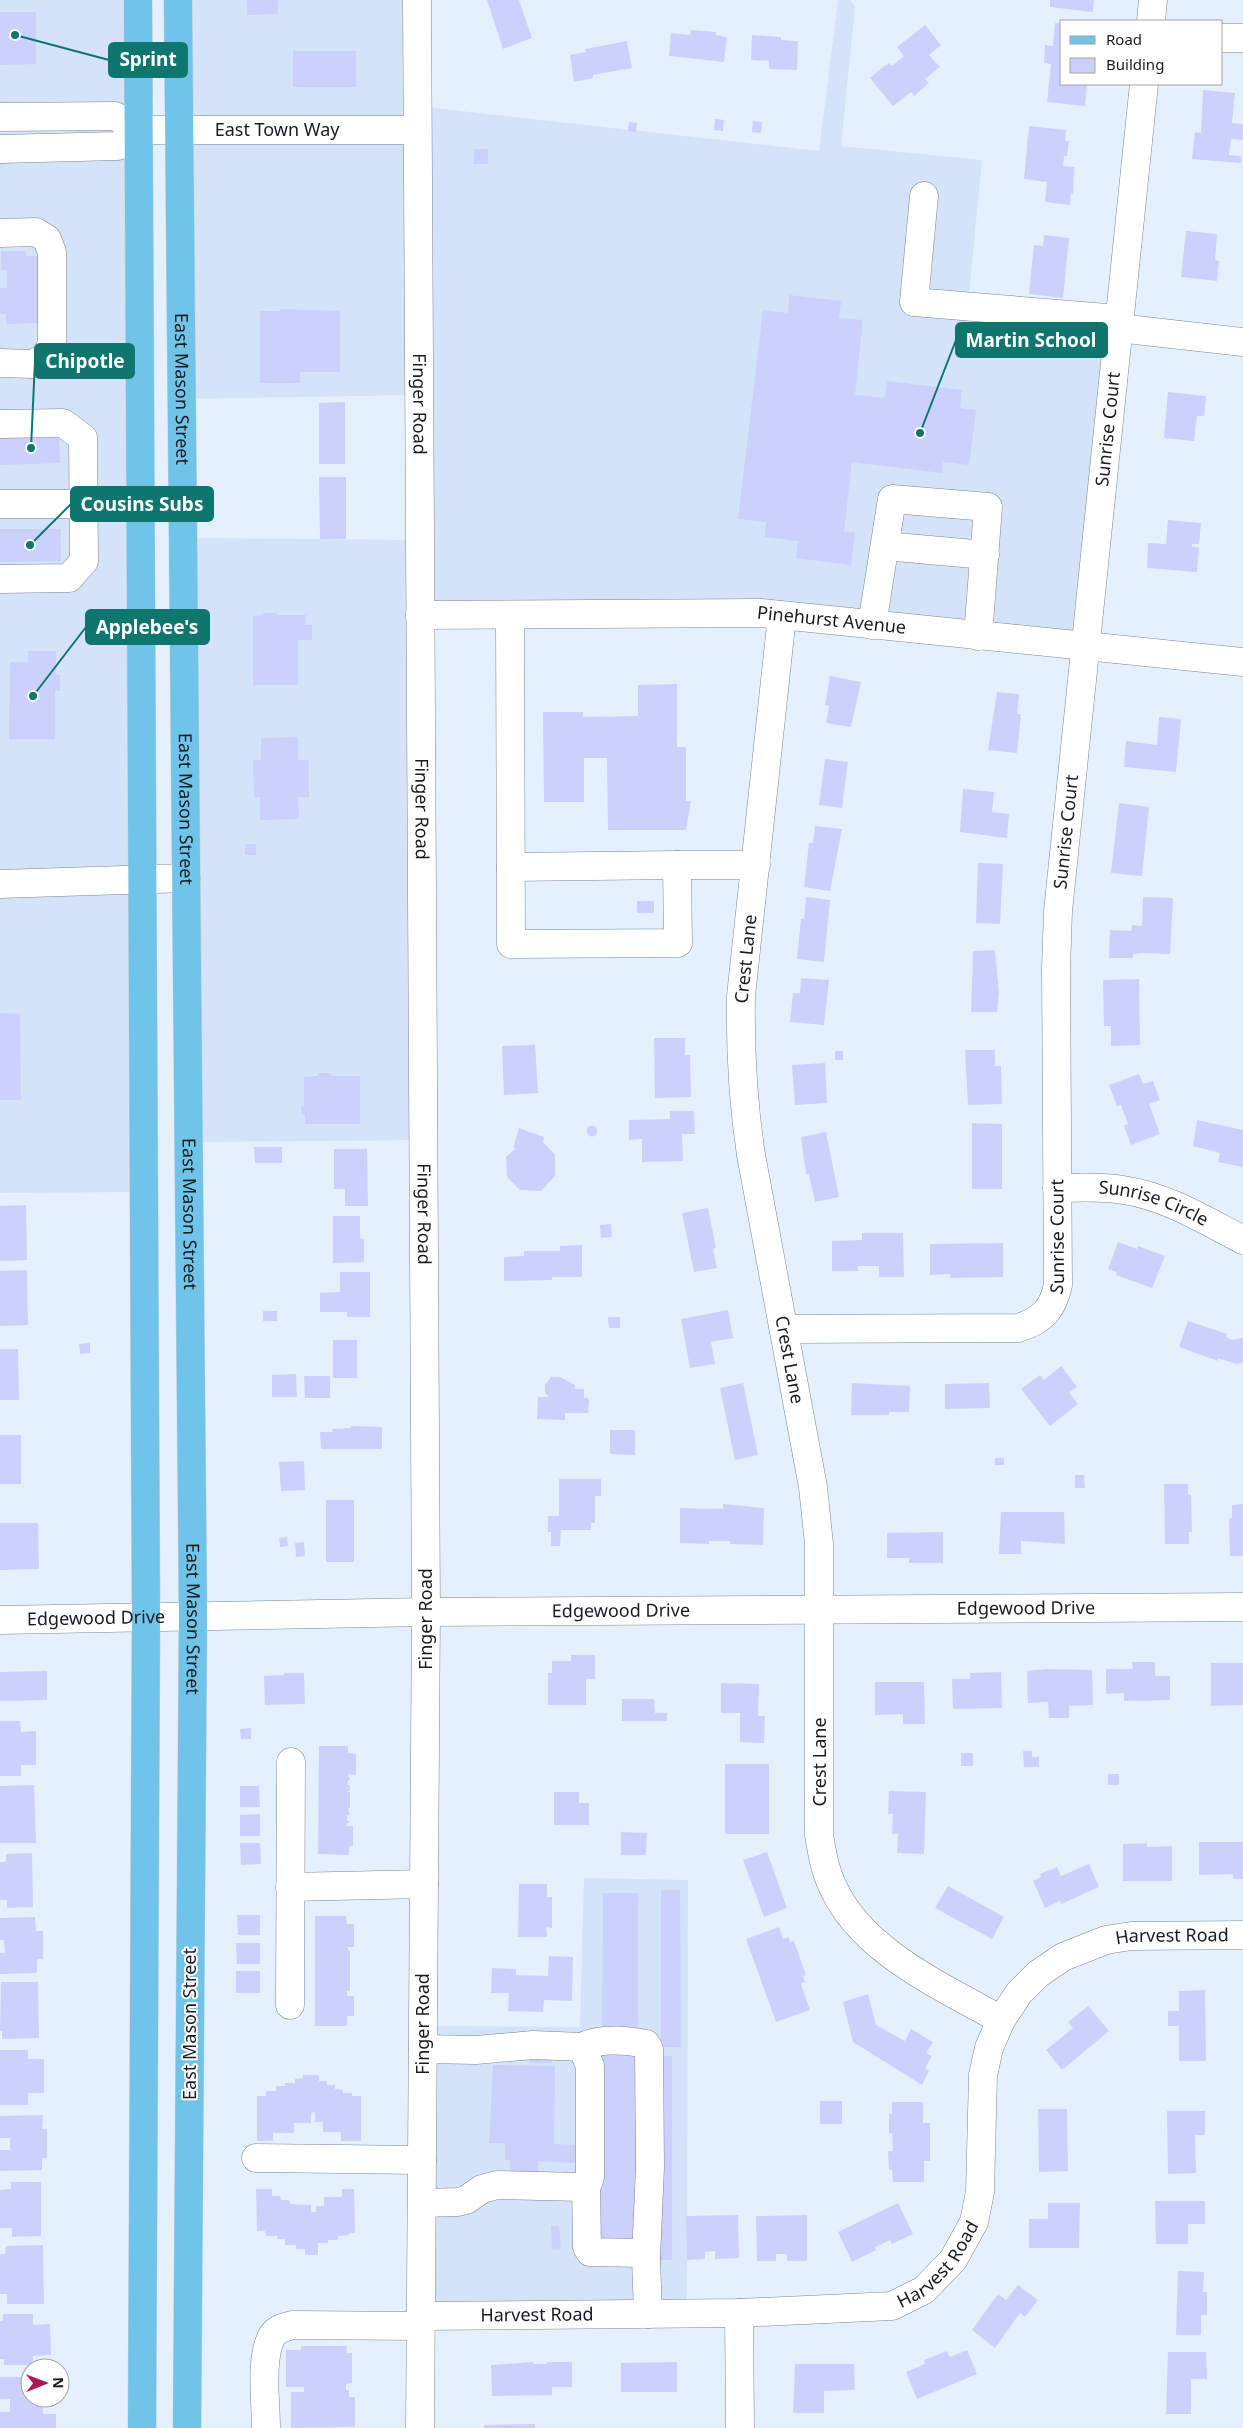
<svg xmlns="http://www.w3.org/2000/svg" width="1243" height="2428" viewBox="0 0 1243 2428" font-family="'Noto Sans',sans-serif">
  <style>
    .built { fill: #d4e3f8 }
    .building { fill: #cbd1fc }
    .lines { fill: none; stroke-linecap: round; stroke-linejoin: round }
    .minor-casing { stroke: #7d8693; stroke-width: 29 }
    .major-casing { stroke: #d1d2d3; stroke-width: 29 }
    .minor { stroke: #fff; stroke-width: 28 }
    .major { stroke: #71c4e9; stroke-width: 28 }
    .labels { text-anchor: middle; stroke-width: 4; stroke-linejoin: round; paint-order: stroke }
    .street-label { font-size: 18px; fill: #181c21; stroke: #fff }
    .leader { fill: none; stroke: #0f766e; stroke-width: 2 }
    .callout-dot { fill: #0f766e; stroke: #fff; stroke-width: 2 }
    .callout { fill: #0f766e; stroke: #0f766e; stroke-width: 2 }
    .callout-label { font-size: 19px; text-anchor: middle; font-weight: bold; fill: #fff }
  </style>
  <rect width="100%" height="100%" fill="#e5f0ff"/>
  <path class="built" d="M0,0H138L144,1192L0,1193Z
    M178,0H417V106L819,151L838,0H850L855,7L841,146L982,160L969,294L1120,308L1085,647L761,613L420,616L423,1140L189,1142L183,538L420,540L419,395L182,399Z
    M584,1878L688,1880L687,2314L421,2316L423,2026L580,2027Z"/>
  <path class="building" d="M247,0H278V14L247,15Z
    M487,0H519L532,38L503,49Z
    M1050,0H1094L1093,12L1050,7Z
    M0,12H36V64L0,65Z
    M1055,23L1062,24V84H1087L1085,106L1047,102L1051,64L1044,63L1045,45L1053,46Z
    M925,25L941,45L929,55L940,67L925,79L929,83L914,96L911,92L893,106L870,78L884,66L890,63L892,66L904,56L897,47Z
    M691,30L716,32V35L727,37L724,62L669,56L671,33L690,35Z
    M752,35L781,37V40L798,41L797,70L769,69V61L751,60Z
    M627,41L632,68L593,75V78L574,82L570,55L586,52L585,49Z
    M293,51H356V87H293Z
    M1203,90L1235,93L1232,123L1243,124V140L1231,139L1229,155L1241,156V163L1192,159L1195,132L1201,133Z
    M715,119L724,120L723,131L714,130Z
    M753,121L762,122L761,133L752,132Z
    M629,122L637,123L636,132L628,131Z
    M1029,126L1066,130L1065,141H1069L1067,156H1064L1063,166L1074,167L1073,194L1071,193L1070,205L1045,202L1047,182L1024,179Z
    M474,149H488V164H474Z
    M1186,231L1217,234L1215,260L1219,261L1217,281L1181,277Z
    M1044,235L1069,238L1063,298L1029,294L1034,245L1043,246Z
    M1,251H26V256H41L40,323L6,324V314H0V288H7V270H1Z
    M789,295L841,301L839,318L863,320L855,395L885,398L887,381L962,390L960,408L976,410L969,465L943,462L942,473L852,462L844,531L855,533L851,565L796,558L798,541L765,537L766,522L738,519L763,310L788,313Z
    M280,309L340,311V372H300V383H260V311H280Z
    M1168,392L1206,396L1204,416H1197L1194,441L1164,438Z
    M345,402V464H319V403Z
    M0,432L59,433L60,463L0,465Z
    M319,477H346V539H320Z
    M1168,520L1201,523L1199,544H1192V547H1199L1197,572L1147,568L1148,543L1166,544Z
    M0,529H61V561L0,562Z
    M263,613H277V615H306L305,625H312V640H298V685H253V616L263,615Z
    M28,651H56V675H60V691H55V739H9L10,662H28Z
    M830,676L861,682L851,727L826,723L829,706L825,705Z
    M677,684V747H686V801H691L686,830H608L607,758H584V802H544L543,712H583V717L638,716V685Z
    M997,692L1019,694L1017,714H1021L1017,753L988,750Z
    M1159,717L1181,719L1176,772L1124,767L1126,741L1157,745Z
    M298,737V760H309V797H298L299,819L260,820V797H254L253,760H261V738Z
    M825,759L848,762L842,808L819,805Z
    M963,789L994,792L992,812L1009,814L1007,838L960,832Z
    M1119,803L1149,807L1142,876L1111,873Z
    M815,826L842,829L830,891L804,887L809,843H813Z
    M245,844H256V855H245Z
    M978,863L1003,864L1000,924L976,923Z
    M806,897L830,900L824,962L797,959L801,919H804Z
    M1143,897L1173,898L1170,954L1142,953L1133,954V958H1109L1110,930L1131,931L1132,925L1142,926Z
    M637,901H654V913H637Z
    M995,950L999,993L997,1012H971L973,951Z
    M801,978L829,980L824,1025L790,1022L793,993H800Z
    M1139,979L1140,1045L1111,1046V1026H1104L1103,980Z
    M0,1013L20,1014L21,1100H0Z
    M654,1038H685V1055H690L691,1097L655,1098Z
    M535,1045L538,1093L504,1095L502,1046Z
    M965,1050H995V1066H1001L1002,1104L968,1105Z
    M835,1051H843V1060H835Z
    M825,1063L827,1103L795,1105L792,1065Z
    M318,1073H331V1076H360V1124H305V1115H301V1106H304V1077L318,1076Z
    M1139,1074L1143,1084L1153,1081L1160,1100L1149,1104L1160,1134L1131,1145L1124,1126L1128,1124L1121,1105L1117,1106L1109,1085Z
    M670,1111H694L695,1134H682L683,1161L642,1162V1139L629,1140V1120L670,1119Z
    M1197,1120L1243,1130V1167L1218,1162L1220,1153L1193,1146Z
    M972,1123L1002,1124V1189H972Z
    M586.5 1131a5.5 5.5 0 1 1 11 0a5.5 5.5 0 1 1-11 0Z
    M519,1128L544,1137L543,1142L555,1155V1176L541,1191L520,1190L507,1177L506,1157L516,1148H513Z
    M826,1132L839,1197L815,1202L809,1174H806L801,1137Z
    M254,1147H282V1163H255Z
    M334,1149H367L368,1206H345V1189H334Z
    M26,1205L27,1260L0,1261V1206Z
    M708,1208L716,1248L713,1249L717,1268L694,1272L682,1213Z
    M333,1216H360V1238L364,1239V1262L333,1263Z
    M611,1224L612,1237L601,1238L600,1225Z
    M862,1233H903L904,1277H879V1266H858V1271H832V1241L862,1240Z
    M1118,1242L1137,1249L1138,1246L1165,1256L1152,1288L1116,1275L1117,1272L1108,1269Z
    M1003,1243V1277L950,1278V1274L930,1275V1244Z
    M582,1245V1277H552V1280L504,1281V1257L524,1256V1251H560V1246Z
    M27,1270L28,1325L0,1326V1271Z
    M340,1272H370V1317H347V1312H320V1293L340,1292Z
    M728,1310L733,1338L711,1342L715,1364L690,1368L681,1319Z
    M263,1311H277V1321H263Z
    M608,1317H620V1328H609Z
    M1188,1321L1227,1334L1226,1337L1232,1340L1243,1338V1363L1236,1364L1218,1358V1361L1179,1347Z
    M333,1340H357V1378H333Z
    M90,1343V1353L80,1354L79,1344Z
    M0,1349H18L19,1400H0Z
    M1061,1366L1077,1387L1069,1392L1078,1404L1050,1426L1021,1389L1040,1375L1044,1380Z
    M296,1374L297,1397H272V1375Z
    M304,1376H330V1398H305Z
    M551,1377H560L575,1385V1389H584V1398H588L589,1401L588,1413H565V1420L537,1419L538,1397H549L545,1393V1385Z
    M743,1383L758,1455L735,1460L720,1388Z
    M852,1383L910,1386L909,1412H889V1415H851Z
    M989,1383L990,1408L945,1409V1384Z
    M351,1426L382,1427V1449H321L320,1432H333L332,1429L351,1428Z
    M610,1430H635V1455L610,1454Z
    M0,1435H21V1484H0Z
    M995,1458H1004V1465H995Z
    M304,1461L305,1490L281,1491L279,1462Z
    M1075,1475H1084L1085,1488H1075Z
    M559,1479H601V1496H595V1523H591V1530H561L560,1546H551V1532H548V1516H559Z
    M1164,1484H1188V1495H1191L1192,1532H1189V1544H1165Z
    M326,1500H354V1562H326Z
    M723,1504L764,1508L763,1545L730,1544V1541H709V1544L680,1543V1508L723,1509Z
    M1243,1504V1556H1230L1229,1518H1232V1505Z
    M1001,1512H1064L1065,1544L1021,1541V1554H999Z
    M0,1523H38L39,1569L0,1570Z
    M943,1532V1563H909V1558H887V1533Z
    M287,1537L288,1546L280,1547L279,1538Z
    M304,1542L305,1556L296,1557L295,1543Z
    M571,1655H595V1679H586V1705H548V1673H552V1661H571Z
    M1132,1662H1155V1676H1170V1700L1124,1701V1693L1106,1694V1669H1133Z
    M1211,1663H1243V1705L1211,1706Z
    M1046,1669L1092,1670L1093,1705L1069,1706V1718H1049L1048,1702L1028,1703L1027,1671Z
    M47,1671V1700L0,1701V1672Z
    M1001,1672L1002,1708L953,1709L952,1679H970V1673Z
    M284,1673H304L305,1704L265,1705L264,1676L284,1675Z
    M875,1682H924L925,1724H903V1714L875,1715Z
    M721,1683L759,1684L758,1716H765L764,1743L740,1742V1713H721Z
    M622,1699H654L655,1713H667V1721H622Z
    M0,1721H20L21,1732L36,1731V1765H21V1776H0Z
    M251,1728V1739H241L240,1729Z
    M319,1746H348V1753L356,1754V1775L348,1774L350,1780H348L347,1785H350V1790L347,1792H350V1808H348L350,1815H347V1821H349V1824L347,1823L346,1826H353V1846H349V1855L318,1854Z
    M1023,1751H1032V1757H1039V1767H1024Z
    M961,1753H973V1766H961Z
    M725,1764H769V1834H725Z
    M1108,1774H1119V1785H1108Z
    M34,1785L36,1843H0V1786Z
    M240,1786H259L260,1807H240Z
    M889,1791L926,1792L924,1854L897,1853L898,1834H892L893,1814H888Z
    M554,1792H579V1803H589V1825H554Z
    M260,1814V1836H240V1815Z
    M621,1832L647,1833L646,1855H621Z
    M1199,1842H1243V1879H1233V1874L1199,1875Z
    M240,1843H260L261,1864L241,1865Z
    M1147,1843V1847L1172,1846V1881H1123V1844Z
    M767,1852L787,1908L764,1917L743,1860Z
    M32,1853L33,1907L7,1908V1900H0V1862H6V1854Z
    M1089,1864L1099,1887L1061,1904L1060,1901L1045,1908L1033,1881L1041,1877L1040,1874L1057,1867L1061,1876Z
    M519,1884H547V1897H552V1928L546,1927L547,1937H518Z
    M948,1886L1004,1917L992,1939L935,1908Z
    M661,1890H680L681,2047H661Z
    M603,1893H638V2033H602Z
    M237,1915H260V1935H238Z
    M315,1916H346L347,1924H354V1947H348V1951H350V1991H347V1996H354V2016H347V2026H315Z
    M35,1917L36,1931H43V1959H37V1973L0,1974V1953H5L4,1940H0V1918Z
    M779,1927L783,1939L789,1937L790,1942L794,1941L806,1975L803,1976L805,1982L801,1984L810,2010L776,2022L746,1939Z
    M236,1943H260V1964H237Z
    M549,1956L573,1957L572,2001L544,2000L543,2012L508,2011L509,1993H491L492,1968L516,1969V1975L548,1976Z
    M236,1971H260V1993H236Z
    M1,1982H38L39,2038L2,2039V2031H0Z
    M1205,1990L1206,2061H1179V2026H1168V2011H1179V1991Z
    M868,1994L876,2025L905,2041L911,2029L933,2042L926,2053L932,2056L925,2068L929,2071L922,2085L853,2042L843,2002Z
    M1088,2006L1109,2031L1062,2070L1046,2050L1073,2028L1068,2022Z
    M0,2050H28V2059H44V2093H28V2105H0Z
    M599,2053H638L637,2245H597Z
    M529,2055H552V2063H529Z
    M659,2056H672V2260H660Z
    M493,2065L555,2066L554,2144L576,2145L575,2163L538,2161V2175H510V2160H505V2143H489Z
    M303,2075H319V2081H327V2085H335V2089L343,2090V2093H352V2096H361V2141H341V2132H323V2122H315V2112L311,2113V2123H294V2133H273V2141H257V2096H266V2091H276V2086H285V2083H295V2079L303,2078Z
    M820,2101H842V2124H820Z
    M892,2102H923V2123H930V2161H924V2182H893L892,2170H889L888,2151H893L892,2133H889V2114H892Z
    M1038,2109H1067L1068,2171L1039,2172Z
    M1167,2111H1205V2135H1195L1196,2173L1168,2174Z
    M43,2115L42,2129H47V2158H42V2170L0,2171V2150H10V2138H0V2116Z
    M11,2182H41V2236L12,2237V2228H0V2190L11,2189Z
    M256,2189H272V2196H280L281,2200H289L290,2204L311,2205V2212H316V2206H324V2197H342V2189H354L355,2233H349V2235L338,2236V2240H328V2243H318V2255H305V2249H296V2245H285V2239H277V2236H266L265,2231H257Z
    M1155,2201H1205V2224H1188V2244H1156Z
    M898,2203L913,2234L892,2244L890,2240L875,2247L876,2250L852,2262L838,2232Z
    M1048,2203H1080L1079,2248H1029V2219H1048Z
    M738,2215L739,2258L715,2259V2251L705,2252V2259L687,2260L686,2216Z
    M807,2215V2261H787V2254H776V2261H757L756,2216Z
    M551,2226H559L561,2249L552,2250Z
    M43,2245L44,2304H7V2294H0V2254H5L6,2246Z
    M1178,2271L1204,2272L1203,2292H1207V2315H1201V2335H1176Z
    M1018,2285L1038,2300L1025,2317L1020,2313L995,2348L972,2330L998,2294L1006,2300Z
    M3,2314H33V2325L50,2324L51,2355L33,2356V2365H4V2359H0V2321H3Z
    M301,2346H347L346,2353H352V2383L346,2384V2390H349V2397H355V2427L291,2428V2392H304V2387H286V2350H301Z
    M967,2350L977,2374L917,2399L906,2372L925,2364L924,2360L947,2351L950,2357Z
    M1168,2352H1206L1207,2379H1191V2414H1166Z
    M533,2362V2364H547V2362H572V2387H552V2395L492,2396L491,2365Z
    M677,2362V2392H621V2363Z
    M795,2364H854L855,2390L824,2391V2413H793Z
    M0,2377H30V2398H43V2414H56V2428H0V2412H10V2399H0Z
    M535,2424V2428H484V2425Z"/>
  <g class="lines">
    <g class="minor-casing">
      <g id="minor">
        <path id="s1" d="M417,0L426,1612L420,2428"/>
        <path d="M1151,21L1153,0"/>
        <path d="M1222,38H1243"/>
        <path id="s2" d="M0,117L115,116L138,130H417"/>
        <path d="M0,149L118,146L138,130"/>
        <path d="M924,196L914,302L1119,319"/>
        <path d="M0,233L36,232L47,239L52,252V343L46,357L33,364L0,363"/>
        <path d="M1118,328L1243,342"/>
        <path d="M0,424L63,423L83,438L84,561L69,578L0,579"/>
        <path d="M0,504H83"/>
        <path d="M885,546L985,555"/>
        <path id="s3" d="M420,615L761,613L1243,662"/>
        <path d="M510,615L511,944L678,943L677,865H756"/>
        <path id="s4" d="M782,616L741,996C740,1050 743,1102 751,1155L813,1487L819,1544V1835C822,1853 825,1871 833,1887C862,1952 942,1986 1001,2020"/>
        <path d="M872,625L892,499L988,507L978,636"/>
        <path d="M511,867L677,865"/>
        <path d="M0,884L186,878"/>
        <path id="s5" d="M1057,1188C1079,1188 1101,1186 1123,1190C1166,1196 1204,1220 1243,1240"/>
        <path id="s6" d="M784,1329L1018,1328C1042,1321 1053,1309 1058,1285L1056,969L1058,911L1144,84"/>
        <path id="s7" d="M0,1620L426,1612L1243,1607"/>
        <path d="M290,1887L424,1884"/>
        <path d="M290,2005L291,1762"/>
        <path d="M582,2047C599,2038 626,2040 646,2044L649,2049L650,2167L646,2258"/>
        <path d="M256,2158L422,2160"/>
        <path d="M586,2184L587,2247L590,2252L640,2253L646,2258L648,2314"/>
        <path d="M422,2203L458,2202L466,2200L482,2189L497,2185L582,2187L588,2183L590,2177V2066L582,2047L533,2045L476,2050L423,2049"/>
        <path d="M739,2313L740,2428"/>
        <path id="s8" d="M421,2316L739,2313L892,2306L924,2290L953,2260L974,2222L980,2192L983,2075L989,2048L1001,2020L1019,1993L1038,1974L1063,1957L1106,1940L1131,1936L1243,1935"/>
        <path d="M266,2428C266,2402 260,2361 271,2338C275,2329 284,2327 293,2325L421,2326"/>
      </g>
    </g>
    <g class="major-casing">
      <g id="major">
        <path d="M138,0L146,1617L142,2428"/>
        <path id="s9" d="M178,0L193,1616L187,2428"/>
      </g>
    </g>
    <use href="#minor" class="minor"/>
    <use href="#major" class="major"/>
  </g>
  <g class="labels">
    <g class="street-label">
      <text dy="6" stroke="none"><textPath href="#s2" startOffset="281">East Town Way</textPath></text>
      <text dy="6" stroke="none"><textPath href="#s9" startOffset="389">East Mason Street</textPath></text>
      <text dy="6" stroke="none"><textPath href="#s1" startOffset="404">Finger Road</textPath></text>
      <text dy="6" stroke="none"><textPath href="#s6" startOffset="1155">Sunrise Court</textPath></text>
      <text dy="6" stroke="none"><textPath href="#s3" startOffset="412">Pinehurst Avenue</textPath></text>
      <text dy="6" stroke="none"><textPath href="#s9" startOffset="809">East Mason Street</textPath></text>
      <text dy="6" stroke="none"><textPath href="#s1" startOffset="809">Finger Road</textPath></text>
      <text dy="6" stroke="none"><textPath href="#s6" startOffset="750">Sunrise Court</textPath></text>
      <text transform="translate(746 959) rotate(-84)" y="6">Crest Lane</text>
      <text dy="6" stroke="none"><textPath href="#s5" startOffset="99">Sunrise Circle</textPath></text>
      <text dy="6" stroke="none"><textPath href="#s9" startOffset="1214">East Mason Street</textPath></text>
      <text dy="6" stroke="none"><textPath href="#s1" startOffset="1214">Finger Road</textPath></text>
      <text dy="6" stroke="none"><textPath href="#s6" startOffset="345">Sunrise Court</textPath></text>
      <text dy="6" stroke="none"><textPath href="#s4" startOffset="750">Crest Lane</textPath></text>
      <text dy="6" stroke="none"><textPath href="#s7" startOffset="1026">Edgewood Drive</textPath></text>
      <text dy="6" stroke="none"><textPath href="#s7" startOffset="621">Edgewood Drive</textPath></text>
      <text dy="6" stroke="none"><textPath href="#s7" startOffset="96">Edgewood Drive</textPath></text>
      <text dy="6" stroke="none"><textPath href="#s9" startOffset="1619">East Mason Street</textPath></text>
      <text transform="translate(426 1619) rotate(-90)" y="6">Finger Road</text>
      <text transform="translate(820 1762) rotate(-90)" y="6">Crest Lane</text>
      <text dy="6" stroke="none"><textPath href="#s8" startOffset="1000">Harvest Road</textPath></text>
      <text transform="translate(190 2024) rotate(-90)" y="6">East Mason Street</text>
      <text transform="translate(423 2024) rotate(-90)" y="6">Finger Road</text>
      <text dy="6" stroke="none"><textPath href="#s8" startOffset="535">Harvest Road</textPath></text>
      <text dy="6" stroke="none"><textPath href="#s8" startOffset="116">Harvest Road</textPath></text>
    </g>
  </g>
  <path class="leader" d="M15 35L109 60M920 433L956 340M31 448L35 361M30 545L71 504M33 696L86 627"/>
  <g class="callout-dot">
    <circle cx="15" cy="35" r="5"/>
    <circle cx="920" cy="433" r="5"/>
    <circle cx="31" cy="448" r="5"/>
    <circle cx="30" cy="545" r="5"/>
    <circle cx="33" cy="696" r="5"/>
  </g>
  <g class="callout">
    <rect x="109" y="43" width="78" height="34" rx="5"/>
    <rect x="956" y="323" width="151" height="34" rx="5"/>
    <rect x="35" y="344" width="99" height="34" rx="5"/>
    <rect x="71" y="487" width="142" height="34" rx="5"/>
    <rect x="86" y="610" width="123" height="34" rx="5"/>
  </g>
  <g class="callout-label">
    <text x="148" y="66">Sprint</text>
    <text x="1031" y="347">Martin School</text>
    <text x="85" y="368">Chipotle</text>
    <text x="142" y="511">Cousins Subs</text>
    <text x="147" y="634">Applebee's</text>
  </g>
  <rect x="1060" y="20" width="162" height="65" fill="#ffffff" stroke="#a3a4a6"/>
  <rect x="1070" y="36" width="25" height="8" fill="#71c4e9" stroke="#a3a4a6"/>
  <text x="1106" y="45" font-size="15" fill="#181c21">Road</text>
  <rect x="1070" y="58" width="25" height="15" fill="#cbd1fc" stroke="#a3a4a6"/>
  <text x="1106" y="70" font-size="15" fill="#181c21">Building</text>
  <g transform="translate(45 2383) rotate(89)"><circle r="24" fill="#ffffff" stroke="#a3a4a6"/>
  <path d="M0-4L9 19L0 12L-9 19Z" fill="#ab1a54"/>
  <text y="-8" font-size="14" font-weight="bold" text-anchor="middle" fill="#181c21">N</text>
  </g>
</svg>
